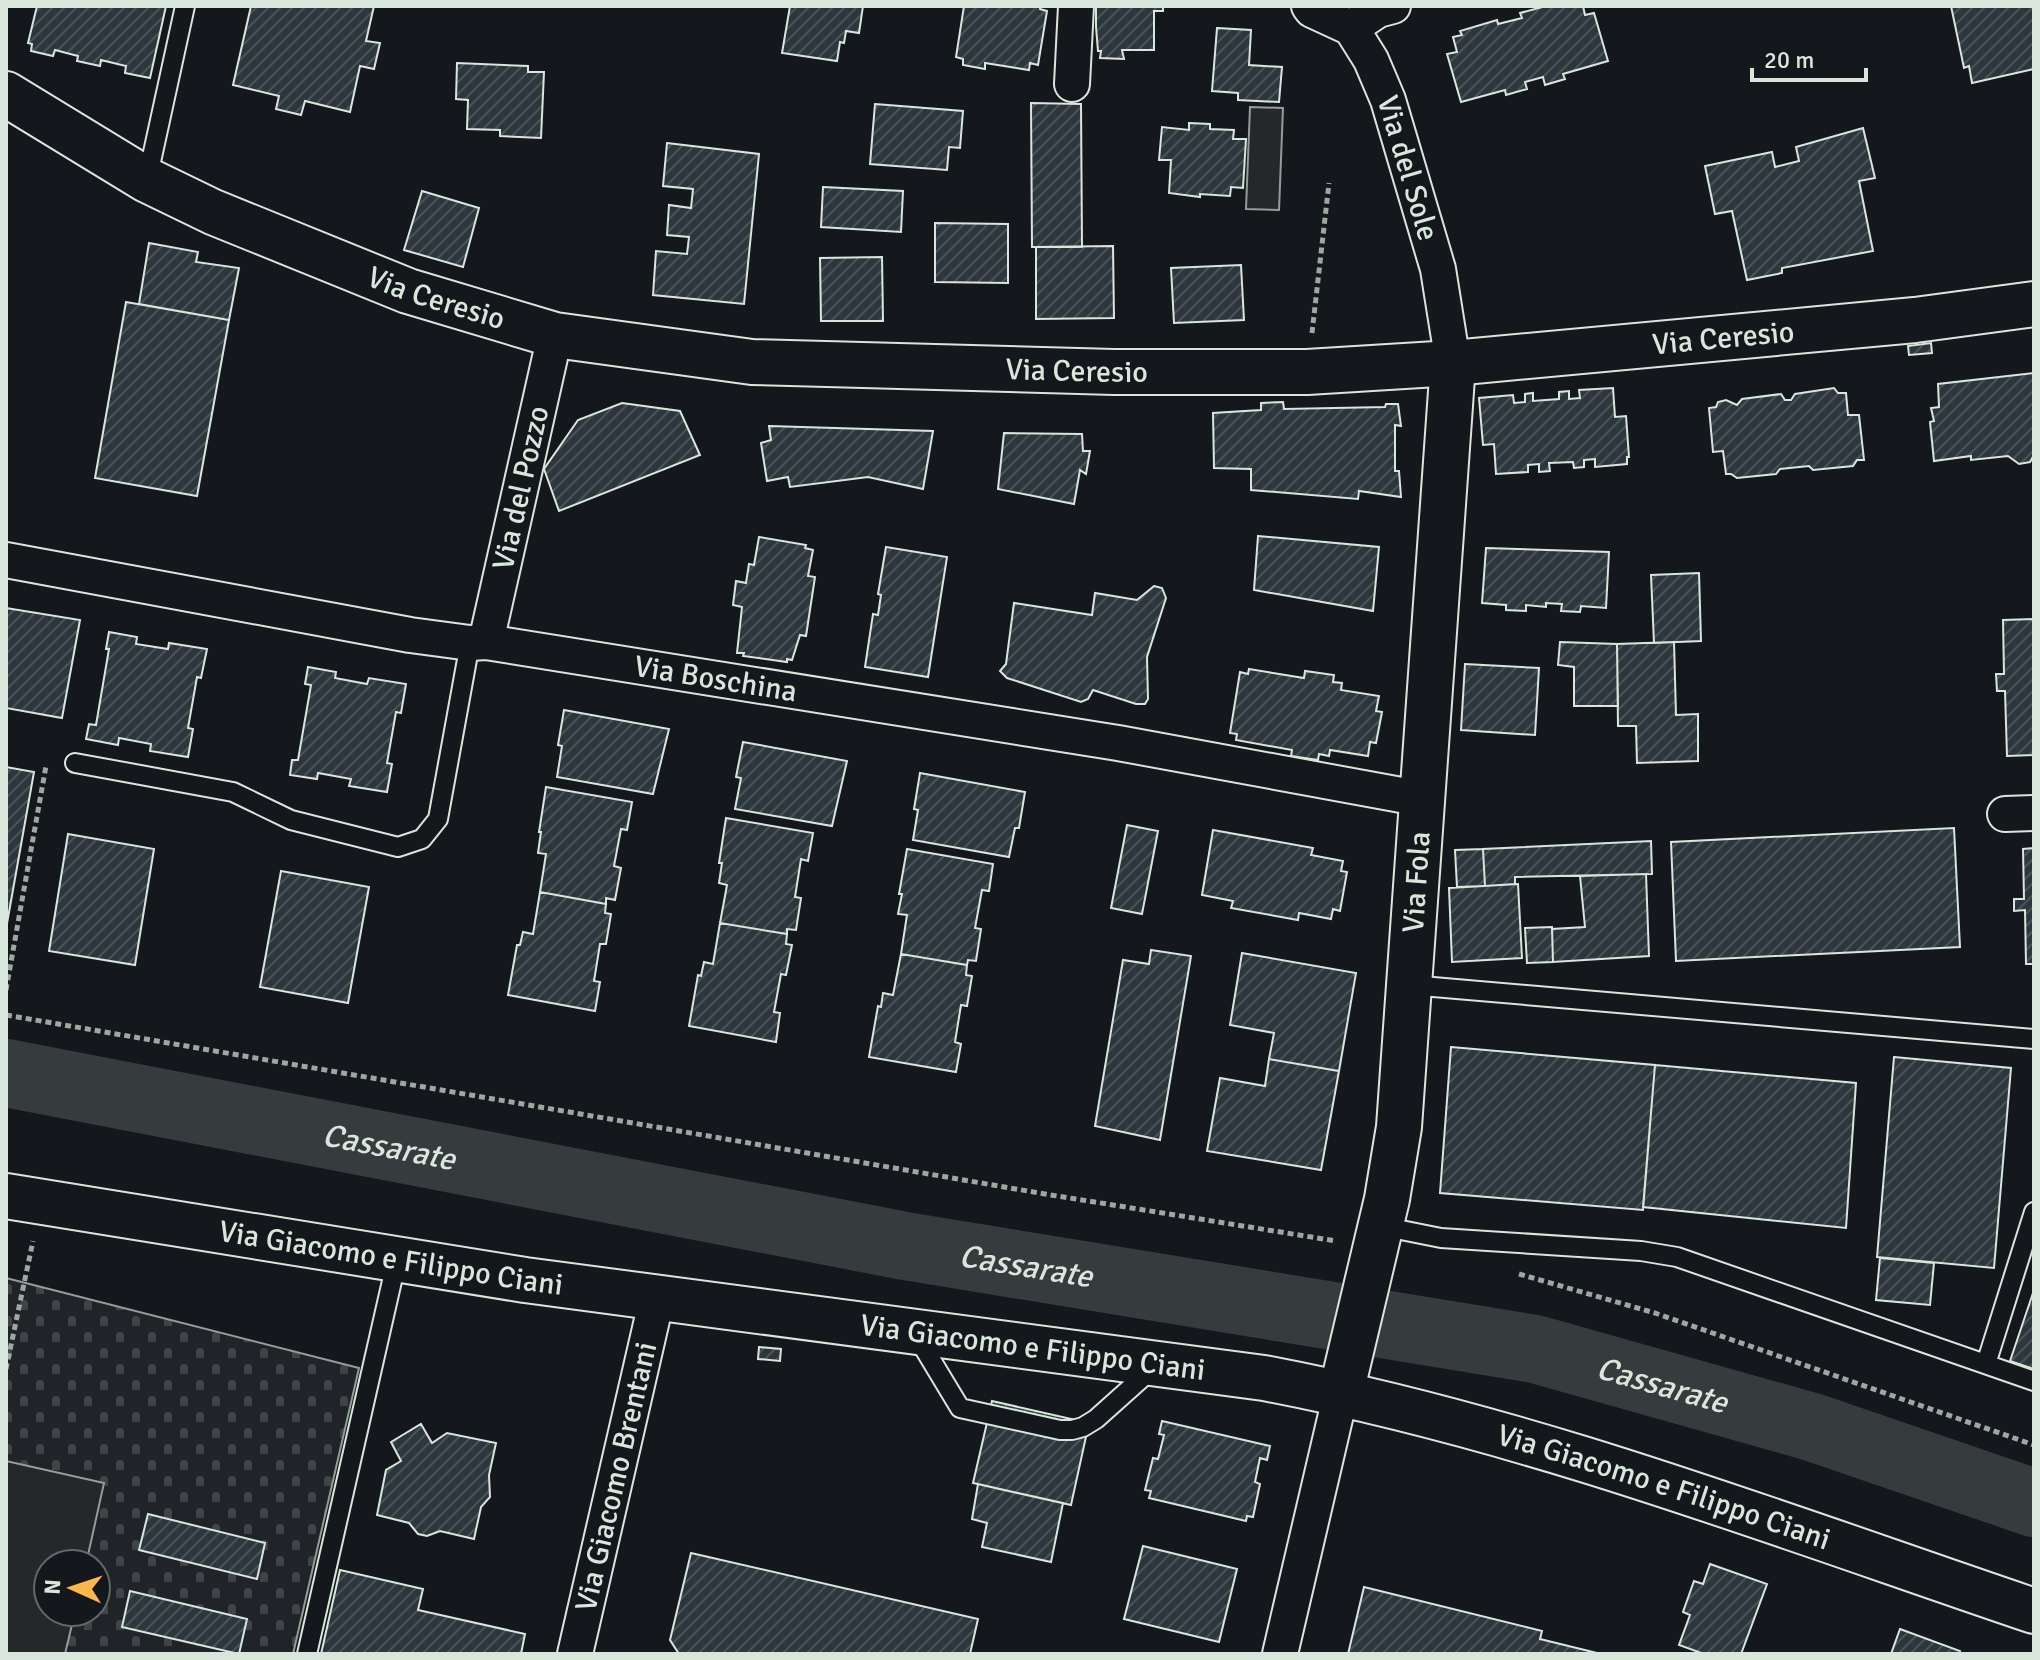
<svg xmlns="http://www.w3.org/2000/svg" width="2040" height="1660" viewBox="0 0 2040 1660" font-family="Signika,sans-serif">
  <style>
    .cemetery { fill: url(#cemetery-stones); stroke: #939e99; stroke-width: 2; fill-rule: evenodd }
    .parking { fill: #24282b; stroke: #939e99; stroke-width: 2 }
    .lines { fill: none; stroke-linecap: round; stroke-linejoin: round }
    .river { stroke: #363b3e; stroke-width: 68 }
    .building { fill: url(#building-hatch); stroke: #d8e6dc; stroke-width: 2 }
    .lane-casing { stroke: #d8e6dc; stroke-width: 22 }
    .street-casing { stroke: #d8e6dc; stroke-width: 38 }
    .secondary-casing { stroke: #d8e6dc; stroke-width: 48 }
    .path { stroke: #9da8a2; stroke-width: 5; stroke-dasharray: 6 4; stroke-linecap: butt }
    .lane { stroke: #14181c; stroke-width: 18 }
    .street { stroke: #14181c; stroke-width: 34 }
    .secondary { stroke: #14181c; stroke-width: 44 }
    .labels { text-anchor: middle; stroke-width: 6; stroke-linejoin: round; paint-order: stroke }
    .street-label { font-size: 30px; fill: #d8e6dc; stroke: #14181c }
    .water-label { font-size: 32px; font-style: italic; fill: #d8e6dc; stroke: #14181c }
  </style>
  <defs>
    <pattern id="cemetery-stones" width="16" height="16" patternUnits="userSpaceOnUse" patternTransform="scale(2)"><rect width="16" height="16" fill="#202428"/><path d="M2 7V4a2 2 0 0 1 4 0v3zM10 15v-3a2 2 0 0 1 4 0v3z" fill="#404447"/></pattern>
    <pattern id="building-hatch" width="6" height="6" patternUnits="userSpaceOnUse" patternTransform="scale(2)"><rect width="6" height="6" fill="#2c363c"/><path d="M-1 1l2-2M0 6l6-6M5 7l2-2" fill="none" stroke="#4a5358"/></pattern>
  </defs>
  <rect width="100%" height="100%" fill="#14181c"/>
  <path class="cemetery" d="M6,1278L359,1368L293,1654H6ZM48,1564H96V1612H48Z"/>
  <path class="parking" d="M1250,107L1283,108L1279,210L1246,209Z
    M6,1461L104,1483L86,1564H48V1612H75L65,1654H6Z"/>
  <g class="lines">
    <path class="river" id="s1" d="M6,1073L905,1246L1535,1349L1812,1427L2034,1503"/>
  </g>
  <path class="building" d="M37,6H166L150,78L125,73L126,66L101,60L100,66L77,61L78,56L55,50L53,56L31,51L32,44L28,43Z
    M251,6H374L366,41L380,43L374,69L360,66L350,112L305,101L301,115L276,109L279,96L233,85Z
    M790,6H863L859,33L846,31L844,43L840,42L837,61L782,53Z
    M964,6H1041L1040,9L1047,11L1038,65L1030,63L1029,70L985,63V69L963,65V59L956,57Z
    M1096,6H1163V11H1154V50H1122L1124,59L1100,58L1101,51H1098L1096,27Z
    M1546,6H1583L1585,15L1594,13L1608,61L1563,74L1565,79L1545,85L1543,77L1525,82L1527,89L1506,95L1505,90L1461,102L1447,54L1457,52L1453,37L1462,35L1460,31L1497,20L1498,24L1522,18L1520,13Z
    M1951,6H2034V69L1972,83L1969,66L1964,68Z
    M1217,28L1251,30L1249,65L1282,67L1279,102L1238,100V93L1212,91Z
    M457,63L528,66V72H544L541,138L500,136V130L467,129L468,100L456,99Z
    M1031,103L1081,104L1082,247H1032Z
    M875,104L963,111L960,148L949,147L947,170L870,164Z
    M1189,123L1210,124V129L1234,130L1233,139H1246L1243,188L1231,187L1230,196L1200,194V197L1169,193L1171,160H1159L1162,127L1189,130Z
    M1863,128L1875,178L1859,181L1873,251L1782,268V273L1747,280L1732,211L1715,214L1705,166L1772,152L1775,167L1799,161L1796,147Z
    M667,143L759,154L744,304L653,295L656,251L687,254L689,237L667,235L669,205L691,208L693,189L663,186Z
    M823,187L903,191L901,232L821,227Z
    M422,191L479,208L463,267L404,250Z
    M935,223L1008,224V283L935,282Z
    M149,243L198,252L196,262L239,268L229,320L139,304Z
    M1113,246L1114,318L1036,319V247Z
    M882,257L883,321H821L820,258Z
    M1241,265L1244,320L1174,323L1171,268Z
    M126,302L229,320L197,496L95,478Z
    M1931,343L1932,353L1909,355L1908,346Z
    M2034,373V455L2030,462L2019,464L2008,456L1971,460V456L1934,461L1930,422L1934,421L1931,408L1939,407L1938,384Z
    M1613,388L1615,417L1626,416L1629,457H1627V464L1595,467V459L1584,460V467L1574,468L1573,462L1549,463L1550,471L1539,472V464L1528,465V472L1496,474L1494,444L1483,445L1479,398L1513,395L1514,403L1525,402V394L1533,393V401L1559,399V392L1569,391V399L1580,398L1579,390Z
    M1834,388L1838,393H1846L1848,415H1859L1864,460H1857L1853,466L1813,470L1809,466L1780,469L1776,474L1737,478L1731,474H1726L1723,451L1713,452L1709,408L1716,407L1718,402L1726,400L1737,405L1742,399L1781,394L1785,400H1791L1795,394Z
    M1283,402L1284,409L1385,407L1386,404H1398L1401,426L1395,425V471H1399L1401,497L1359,491L1358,499L1251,490V469L1214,468L1213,413L1261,410V403Z
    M622,403L680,411L700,455L559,511L544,469L578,420Z
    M769,426L933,431L923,489L868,477L790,487L788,477L767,481L761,443L771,440Z
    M1004,433L1082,434L1083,451H1090L1086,474L1080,470L1074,504L998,489Z
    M1258,536L1379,547L1373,611L1254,590Z
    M759,537L806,545L805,548L813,550L808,576L815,577L806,636L800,635L792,660L787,659V662L743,656L744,653H737L742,607L733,605L736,581L746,583L749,564L754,565Z
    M886,547L947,557L928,677L865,667L873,614L878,615L881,595L878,594Z
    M1486,548L1609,552L1606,608L1581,606L1580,612L1561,611L1562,604L1546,603V607L1526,605V611L1506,610V605L1482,603Z
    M1699,573L1701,641L1654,643L1651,575Z
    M1154,586L1162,588L1166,598L1147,657L1148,699L1145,704H1136L1093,690L1088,699L1081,702L1007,678L1000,671L1006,664L1014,603L1092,615L1095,593L1137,600Z
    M6,608L80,620L62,718L6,708Z
    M2034,619V755L2007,756L2005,691H1997L1996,674H2004L2003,620Z
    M109,632L137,637L136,644L168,649L169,643L207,649L201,678L197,677L188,728L193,729L188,757L150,751L151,744L119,738L118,745L86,739L89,724L96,725L109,649H106Z
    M1560,642L1617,644L1618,706H1574V667L1558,665Z
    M1674,642L1676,715L1698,714V761L1637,763L1636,726H1618L1617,644Z
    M1465,664L1539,668L1535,735L1461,730Z
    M308,667L336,672L335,678L367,684L369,678L406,684L401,713L396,712L387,763L392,764L387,792L349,786L351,779L318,773L317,779L290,775L292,760H298L311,685L305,684Z
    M1249,669L1304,678L1305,671L1334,675L1333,682L1342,683L1341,690L1379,696L1376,711L1382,712L1376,743L1370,742L1368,756L1330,750L1329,756L1319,754L1318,760L1291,756L1292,750L1236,740L1237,734L1230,733L1240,672L1248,674Z
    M564,710L669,729L653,794L557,777L562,746L558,745Z
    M743,742L847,761L832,826L735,809L741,778L736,777Z
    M6,767L34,772L6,929Z
    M920,773L1025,792L1019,828H1015L1009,857L913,840L918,810L914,809Z
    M546,787L632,802L627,830L621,829L614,866L621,868L615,900L606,898V904L540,892L546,854L538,853L541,832H539Z
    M726,818L813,833L808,861L801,859L795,897L801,898L796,930L787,929V934L720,923L727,885L719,883L722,863H719Z
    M1127,825L1158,831L1142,914L1111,908Z
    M1954,828L1960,947L1676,961L1671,842Z
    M1213,830L1313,848L1311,855L1343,861L1341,871L1347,872L1340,911L1333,909L1331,919L1299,913L1298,920L1231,908L1233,901L1202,895Z
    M68,834L154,849L135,965L49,951Z
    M1651,841L1652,874L1515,877V884L1485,886L1483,849Z
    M2034,848V964H2026L2025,910L2014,911V899H2024L2023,849Z
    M907,849L993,864L989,891L982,890L975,928L981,929L976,961L968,960L967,965L901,954L907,915L898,914L902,894H899Z
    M1483,849L1485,886L1457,887L1455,850Z
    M281,871L369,887L348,1003L260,987Z
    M1646,874L1649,956L1553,962L1552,929L1585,927L1580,876Z
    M1518,884L1522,958L1452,962L1449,888Z
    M540,892L606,904L605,913L611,914L606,944H600L594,981L600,982L595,1011L508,995L517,945H520L523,932L533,934Z
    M720,923L787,934L786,944L792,945L786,975L781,974L774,1012L780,1013L776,1042L689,1026L698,975L701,976L704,962L713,964Z
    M1552,927L1553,962L1527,963L1525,928Z
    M1151,950L1191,956L1160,1140L1095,1126L1123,960L1149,964Z
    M1242,953L1356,973L1339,1071L1269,1059L1274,1033L1230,1025Z
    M901,954L967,965L966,975L972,976L967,1006L961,1005L955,1042L961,1044L956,1072L869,1057L878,1006L881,1007L883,993L893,995Z
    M1451,1047L1655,1065L1643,1210L1440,1193Z
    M1894,1057L2011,1068L1994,1268L1877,1257Z
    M1269,1059L1339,1071L1321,1170L1207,1151L1220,1078L1265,1086Z
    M1655,1065L1856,1083L1846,1228L1643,1207Z
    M1880,1258L1934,1263L1930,1305L1876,1300Z
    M2034,1290V1369L2010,1361Z
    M759,1347L781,1349L780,1361L758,1359Z
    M992,1401L1089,1423L1071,1505L973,1483Z
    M1162,1421L1270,1446L1267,1460L1260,1458L1255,1482L1260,1484L1253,1517L1247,1516L1246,1521L1149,1498L1151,1491L1145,1490L1153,1458L1158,1459L1164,1435L1159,1434Z
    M421,1424L432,1443L447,1433L496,1443L489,1475L490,1497L481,1507L474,1539L440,1531L427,1536L418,1534L409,1523L377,1515L386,1470L401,1461L391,1442Z
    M978,1484L1063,1503L1051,1562L982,1547L987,1523L972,1519Z
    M148,1514L265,1543L257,1579L139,1550Z
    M1143,1546L1237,1569L1219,1642L1124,1619Z
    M691,1553L978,1619L970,1654H679L670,1640Z
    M1710,1564L1767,1584L1741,1654H1704L1679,1645L1690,1615L1683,1612L1694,1581L1703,1584Z
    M340,1570L423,1589L418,1610L525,1634L521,1654H321Z
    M1364,1587L1542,1631L1540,1639L1601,1654H1348Z
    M130,1591L247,1619L239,1654L122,1627Z
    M1900,1629L1960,1651L1959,1654H1891Z"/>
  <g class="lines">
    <g class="lane-casing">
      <path id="lane" d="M147,180L185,6
        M75,763L233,792L291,820L398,847L422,839L438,819L470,643
        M1410,985L2034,1039
        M1381,1226L1441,1238L1641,1251L1677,1257L2034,1381
        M916,1335L960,1408L1060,1430H1072L1083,1427L1096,1419L1153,1368
        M1986,1364L2034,1212
        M307,1654L397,1259"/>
    </g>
    <g class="street-casing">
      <g id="street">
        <path id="s2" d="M1309,6L1312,10L1351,28L1371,60L1388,100L1438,269L1453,363"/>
        <path d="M1351,28L1378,10L1393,6"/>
        <path d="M1072,84L1076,6"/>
        <path id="s3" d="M6,560L410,635L470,643L486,642L1118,743L1423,799"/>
        <path id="s4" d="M486,642L555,335"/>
        <path d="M2005,814L2034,813"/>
        <path id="s5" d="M575,1654L657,1298"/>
        <path d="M1280,1654L1341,1393"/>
      </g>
    </g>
    <g class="secondary-casing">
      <g id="secondary">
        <path id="s6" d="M6,94L147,180L213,212L408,291L555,335L752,362L1114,372H1307L1453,363L1915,320L2034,304"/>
        <path id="s7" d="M6,1196L525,1280L1264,1378C1528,1428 1780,1525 2034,1611"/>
        <path id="s8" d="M1341,1393L1387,1199L1399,1127L1453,363"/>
      </g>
    </g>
    <path class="path" d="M1312,333L1329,183
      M6,990L46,766
      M6,1015L1045,1194L1336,1241
      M1519,1274L1655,1313L2034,1445
      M6,1369L33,1241"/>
    <use href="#lane" class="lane"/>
    <use href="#street" class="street"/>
    <use href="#secondary" class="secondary"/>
  </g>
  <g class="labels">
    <g class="street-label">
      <text dy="10" stroke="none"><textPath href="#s2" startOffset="200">Via del Sole</textPath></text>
      <text dy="10" stroke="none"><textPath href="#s6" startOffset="478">Via Ceresio</textPath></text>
      <text dy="10" stroke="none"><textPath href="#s6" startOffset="1774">Via Ceresio</textPath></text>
      <text dy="10" stroke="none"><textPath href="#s6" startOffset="1126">Via Ceresio</textPath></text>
      <text dy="10" stroke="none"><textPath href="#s4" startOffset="158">Via del Pozzo</textPath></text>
      <text dy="10" stroke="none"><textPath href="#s3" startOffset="720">Via Boschina</textPath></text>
      <text dy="10" stroke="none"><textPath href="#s8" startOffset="518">Via Fola</textPath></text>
      <text dy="10" stroke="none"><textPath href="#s7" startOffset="390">Via Giacomo e Filippo Ciani</textPath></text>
      <text dy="10" stroke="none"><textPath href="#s7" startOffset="1038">Via Giacomo e Filippo Ciani</textPath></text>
      <text dy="10" stroke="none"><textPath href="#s5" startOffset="182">Via Giacomo Brentani</textPath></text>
      <text dy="10" stroke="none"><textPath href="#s7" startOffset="1686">Via Giacomo e Filippo Ciani</textPath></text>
    </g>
    <g class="water-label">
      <text dy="11" stroke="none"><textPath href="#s1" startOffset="390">Cassarate</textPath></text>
      <text dy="11" stroke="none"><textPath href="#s1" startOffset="1038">Cassarate</textPath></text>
      <text dy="11" stroke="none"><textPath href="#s1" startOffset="1686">Cassarate</textPath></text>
    </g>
  </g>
  <rect width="2040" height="1660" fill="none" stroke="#d8e6dc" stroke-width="16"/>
  <g transform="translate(72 1588) rotate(273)"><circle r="38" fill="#14181c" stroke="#626a69" stroke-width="2"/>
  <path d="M0-6L14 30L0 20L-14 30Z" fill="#ffb74d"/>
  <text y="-12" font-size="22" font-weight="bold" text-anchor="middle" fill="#d8e6dc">N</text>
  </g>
  <path d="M1752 68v12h114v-12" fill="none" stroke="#d8e6dc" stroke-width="4"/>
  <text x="1764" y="68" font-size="24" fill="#d8e6dc" stroke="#14181c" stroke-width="6" paint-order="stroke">20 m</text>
</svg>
